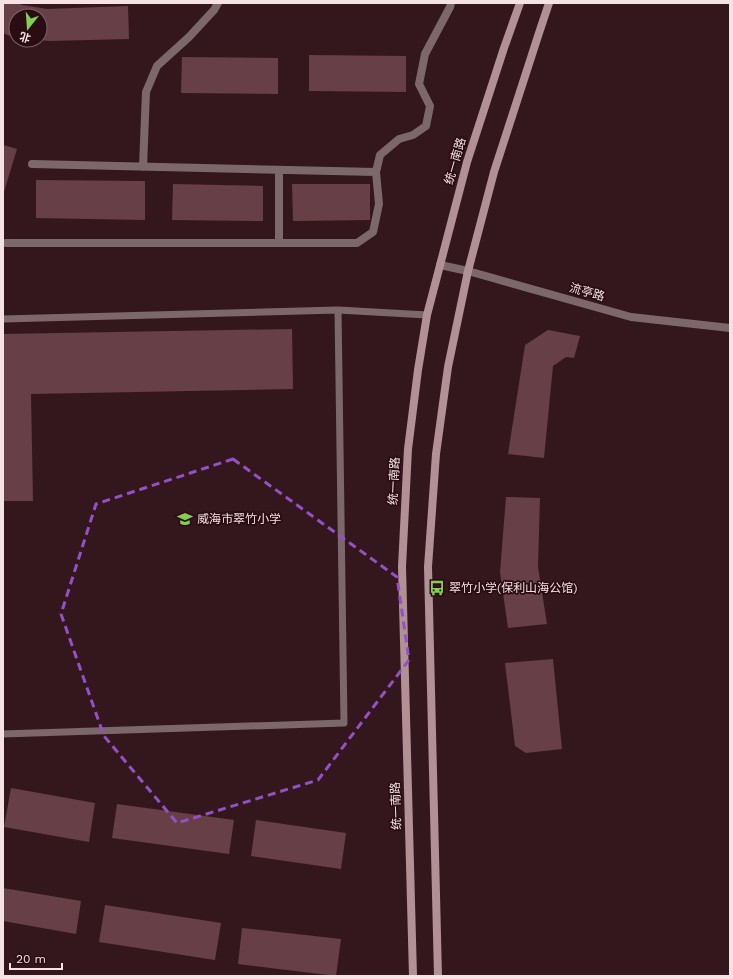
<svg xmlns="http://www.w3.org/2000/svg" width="733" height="979" viewBox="0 0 733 979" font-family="'Work Sans','Noto Sans SC',sans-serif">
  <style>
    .building { fill: #673f46 }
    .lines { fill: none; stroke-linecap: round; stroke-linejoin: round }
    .service { stroke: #7c686b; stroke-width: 7 }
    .minor { stroke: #7c686b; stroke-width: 8 }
    .tertiary { stroke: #7c686b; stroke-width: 8 }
    .secondary { stroke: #b19196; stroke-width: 8 }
    .marked { fill: none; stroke: #9450c6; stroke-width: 3; stroke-dasharray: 8 5; stroke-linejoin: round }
    .labels { text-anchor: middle; stroke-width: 3.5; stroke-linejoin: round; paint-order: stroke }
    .street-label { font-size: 12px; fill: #f6e1e3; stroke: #2a0d13 }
    .poi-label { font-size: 12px; fill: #f6e1e3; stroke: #2a0d13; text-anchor: start }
  </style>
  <rect width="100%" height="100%" fill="#34171d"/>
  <path class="building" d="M3,3H17L23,5L47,9L128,6L129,39L49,41L40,40V16H16V37L10,36L3,33Z
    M309,55L406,56V92L309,91Z
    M182,57L278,58V94L181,93Z
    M3,145L17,149L3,195Z
    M36,180L145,181V220L36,218Z
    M173,184L263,186V221L172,220Z
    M292,184H370V220L293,221Z
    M292,329L293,389L31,394L33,501H3V334Z
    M548,330L580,336L574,358L566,357L553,366L544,458L508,454L525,345Z
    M506,497L540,498L538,567L547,624L508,628L500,572Z
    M553,659L562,749L526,753L515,746L505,663Z
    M11,788L95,803L89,842L4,827Z
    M117,804L234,820L229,854L112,838Z
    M256,820L346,833L341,869L251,856Z
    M3,888L81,901L76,934L3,921Z
    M105,905L221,923L215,960L99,942Z
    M242,928L341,939L336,976L238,964Z"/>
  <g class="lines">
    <path class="service" d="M3,319L338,310L427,315
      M3,734L344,723L338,310"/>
    <path class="minor" d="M32,164L376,172
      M143,167L146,92L157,66L189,37L214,10L218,3
      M6,243H357L373,232L379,204L376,172L380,155L399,139L413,135L426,126L430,106L419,84L425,54L450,7L451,3
      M279,243V175"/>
    <path class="tertiary" d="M440,265L468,271L631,317L730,328"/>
    <path class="secondary" d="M413,976L402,567L408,449L418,370L427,315L467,162L504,48L520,3
      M438,976L428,567L436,454L448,367L468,271L494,172L538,36L549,3"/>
  </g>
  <path class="marked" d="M233,459L397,577L409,660L318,780L177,823L104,736L61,614L96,504Z"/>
  <defs>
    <g id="school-bare" transform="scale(1.2)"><path d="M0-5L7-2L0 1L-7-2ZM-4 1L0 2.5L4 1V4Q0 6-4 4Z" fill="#81d050" stroke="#2a0d13" stroke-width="2.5" paint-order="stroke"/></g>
    <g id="bus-bare" transform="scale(1.2)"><path d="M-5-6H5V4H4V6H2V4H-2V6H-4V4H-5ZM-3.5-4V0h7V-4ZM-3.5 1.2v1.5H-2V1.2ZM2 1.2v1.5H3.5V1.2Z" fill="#81d050" stroke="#2a0d13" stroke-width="2.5" paint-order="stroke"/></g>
  </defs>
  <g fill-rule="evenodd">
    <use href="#school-bare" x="185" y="519"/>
    <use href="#bus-bare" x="437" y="588"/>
  </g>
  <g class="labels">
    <g class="street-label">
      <text transform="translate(455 161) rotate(-74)" y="4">统一南路</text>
      <text transform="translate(587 292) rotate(16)" y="4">流亭路</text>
      <text transform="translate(394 481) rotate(-87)" y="4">统一南路</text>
      <text transform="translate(396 806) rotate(-92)" y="4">统一南路</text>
    </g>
    <g class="poi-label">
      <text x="197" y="523">威海市翠竹小学</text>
      <text x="449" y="592">翠竹小学(保利山海公馆)</text>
    </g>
  </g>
  <rect width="733" height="979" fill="none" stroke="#f6e1e3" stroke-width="8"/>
  <g transform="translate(28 28) rotate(197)"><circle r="19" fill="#2a0d13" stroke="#7c6266"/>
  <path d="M0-3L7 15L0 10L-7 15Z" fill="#81d050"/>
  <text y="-6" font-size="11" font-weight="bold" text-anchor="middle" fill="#f6e1e3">北</text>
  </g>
  <path d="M10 963v6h52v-6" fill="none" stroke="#f6e1e3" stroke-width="2"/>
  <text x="16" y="963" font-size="12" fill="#f6e1e3" stroke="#2a0d13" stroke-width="3" paint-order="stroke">20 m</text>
</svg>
